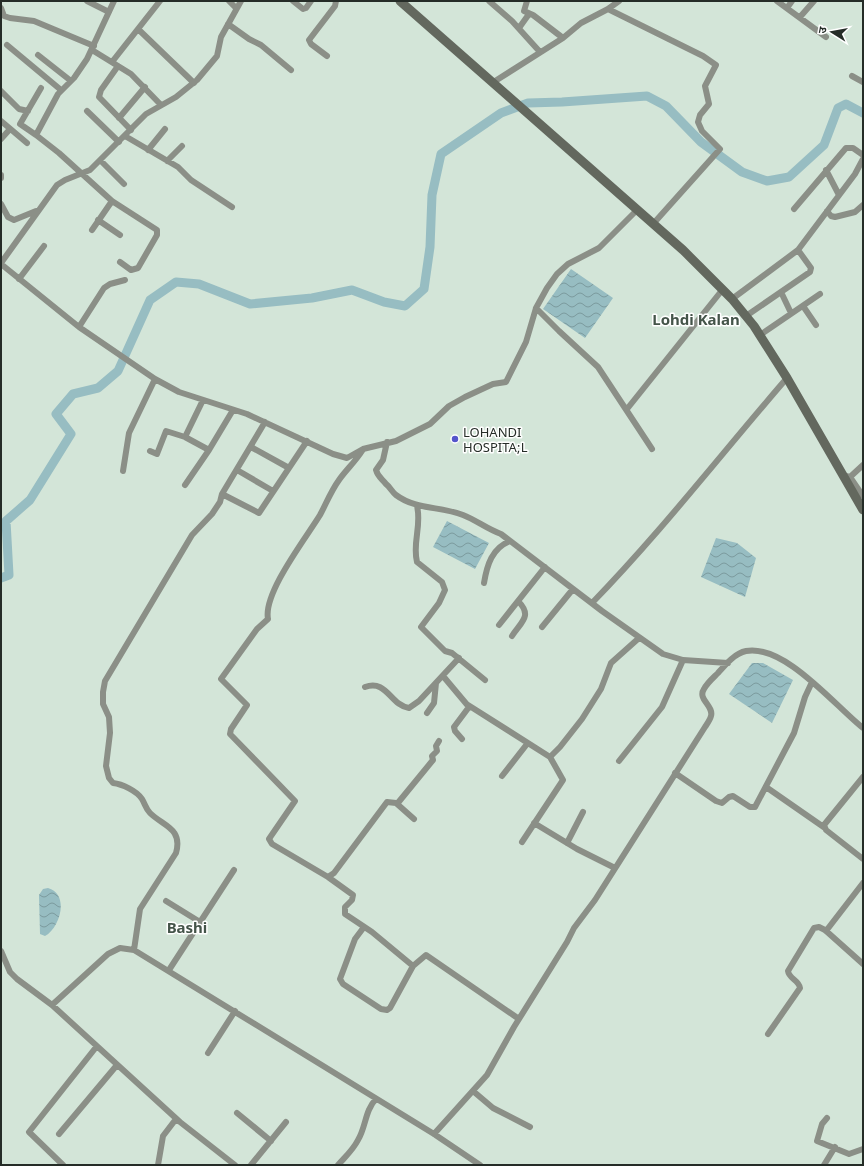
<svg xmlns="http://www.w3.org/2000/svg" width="864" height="1166" viewBox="0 0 864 1166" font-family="Georgia,'Noto Sans Devanagari',serif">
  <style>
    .water { fill: url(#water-waves) }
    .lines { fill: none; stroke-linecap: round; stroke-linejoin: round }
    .river { stroke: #97bdc2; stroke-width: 9 }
    .street { stroke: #8b8f87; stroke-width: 6 }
    .secondary { stroke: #63685e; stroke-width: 9 }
    .poi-dot { fill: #5454cb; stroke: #fff; stroke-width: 1.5 }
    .labels { text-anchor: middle; stroke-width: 3; stroke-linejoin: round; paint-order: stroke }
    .poi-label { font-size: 13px; fill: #252c27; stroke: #fff; text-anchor: start }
    .quarter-label { font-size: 15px; font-weight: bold; fill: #445449; stroke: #fff }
  </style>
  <defs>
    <pattern id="water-waves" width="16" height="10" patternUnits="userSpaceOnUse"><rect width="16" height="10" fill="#97bdc2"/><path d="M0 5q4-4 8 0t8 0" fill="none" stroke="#7b9a9e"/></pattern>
  </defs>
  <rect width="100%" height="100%" fill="#d3e5d8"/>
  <path class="water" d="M571,269L613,298L585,338L543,309Z
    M447,521L489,543L475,569L433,547Z
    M716,538L737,543L756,558L745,597L701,577Z
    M752,663H763L793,680L772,723L729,694Z
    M48,888C70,894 60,928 45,936L40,934L39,895L43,889Z"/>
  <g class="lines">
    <path class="river" d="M1,578L9,575L6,521L30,500L71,434L56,414L73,394L98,388L118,371L150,300L176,282L199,284L250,304L312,298L352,290L384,302L405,306L424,289L430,247L432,195L441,154L501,113L528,103L562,102L647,96L666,106L701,142L742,172L767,181L789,177L824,145L838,108L846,104L863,113"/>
    <path class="street" d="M87,1L109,12
      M114,1L87,59L74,78L58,94L36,135L59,153L112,201L157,230V235L138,268L131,270L120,262
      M229,1L236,8
      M293,1L303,9L306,8L311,1
      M489,1L512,21L540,52
      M527,1L524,11L533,15L563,38
      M777,1L826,37
      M1,8L4,16L10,18L34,21L94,46
      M787,8L792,1
      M608,9L703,56L716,65L705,86L709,104L700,115L698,122L702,131L720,149L653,224
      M800,17L814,1
      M228,24L249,39L261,45L291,70
      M519,28L529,14
      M138,29L194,83
      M7,45L61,90
      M92,50L131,74L161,105
      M38,55L71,81
      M327,56L311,44L309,40L335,6L336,1
      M112,62L160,1
      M118,66L101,90L99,97L131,130
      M852,76L863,82
      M492,83L563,38L581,23L608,9L619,1
      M1,91L19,109L28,111
      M87,111L119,142
      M119,118L145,87
      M1,121L27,143
      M36,135L20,124L41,88
      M125,136L178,167L191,180L232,207
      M1,139L10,129
      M148,150L165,129
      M100,160L124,184
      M167,161L182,146
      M826,170L839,195
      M1,175V178
      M1,204L8,217L14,220L36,211
      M794,209L846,148H853L863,155
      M827,211L831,216L835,217L855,212L863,205
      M98,220L120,235
      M92,230L112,201
      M1,263L57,185L65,180L90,170L146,114L176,97L197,80L217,56L221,37L241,1
      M1,264L79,327L155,379L179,392L247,414L333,454L347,458L363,449L396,441L430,424L449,406L465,397L493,384L506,382L526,342L536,308L547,288L557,274L568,264L599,248L637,210
      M19,279L44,246
      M781,292L791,313
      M732,299L798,250L855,174L863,159
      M803,306L816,325
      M536,308L559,331L598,367L652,449
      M746,316L810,272L811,268L798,250
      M79,327L104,288L110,284L125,280
      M760,335L820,294
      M627,409L723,289
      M185,437L203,400
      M387,442L383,460L376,470C378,477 381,478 386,484C390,487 392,492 396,495C416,510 440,506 463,515C476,520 487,529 501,534L602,611L663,654L683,660L728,663
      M251,447L289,468
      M150,451L157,454L166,431L185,437L209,450
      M362,451C355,462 346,470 339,480C331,491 326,504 320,515C306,538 263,593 268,619L257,629L221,679L247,705L231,729L230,734L295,801L271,836L269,839L272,844L328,877L334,873L387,802L396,803L414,819
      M237,470L273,491
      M123,471L129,433L155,379
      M842,475L850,477L863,465
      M850,477L863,496
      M185,485L209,450L233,410
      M222,494L259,513L307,441
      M417,506C422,526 412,543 417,562L442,582L445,590L439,603L421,627L445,651L452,653L485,680
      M484,583C487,565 492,548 510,541
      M592,603C661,532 722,453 787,378
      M499,625L545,567
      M542,627L573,589
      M512,636C521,622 533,616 518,601
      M443,676L469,707L454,727L455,731L462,739
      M365,687C387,679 390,705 409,708L419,701L459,658
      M468,705L550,757L560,747L582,719L601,689L611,663L639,638
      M427,713L434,703L436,683
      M619,761L662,707L683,660
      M675,773L716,801L722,803L729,797L733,796L750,807H755L794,733L805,697L812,682
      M502,776L527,744
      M863,777L824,825L826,830L863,859
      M766,787L825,828
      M397,804L433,760L432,756L437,751L436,746L439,741
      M534,823L577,849L615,868
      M522,842L563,780L550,757
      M567,843L583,812
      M328,877L353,895L352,900L345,907V914L372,932L413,966
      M166,901L200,922
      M364,927L355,939L340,979L343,984L381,1009L387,1010L390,1008L413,966L426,955L519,1019
      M826,931L863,883
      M134,950L140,909L176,853C183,828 163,826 150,813C146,809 145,804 142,799C137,791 122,784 113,783L109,778L106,766L110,733L109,717L103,704V692L105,681L192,535L212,514L220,502L222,494L265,422
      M1,951L10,972L17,979L52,1005L180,1122L235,1165
      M169,970L234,870
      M52,1005L108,954L120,948L134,950L434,1134L480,1165
      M768,1034L800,988C799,980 789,979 788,971L814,928L819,927L825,930L863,964
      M208,1053L235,1011
      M473,1091L493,1108L530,1127
      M237,1113L271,1141
      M827,1118L822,1124L817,1141L849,1154L863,1149
      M59,1134L117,1065
      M434,1134L487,1075L514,1027L567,942L574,928L595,900L705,727C707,724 710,720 711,716C714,706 697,699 704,689C707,683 713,678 718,673C725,665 735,653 746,651C785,644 835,706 863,728
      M63,1165L29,1132L97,1046
      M158,1165L163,1136L176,1119
      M251,1165L286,1122
      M338,1165C345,1157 353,1150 358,1140C366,1127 365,1110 376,1099
      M824,1165L835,1147"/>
    <path class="secondary" d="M400,1L683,250L732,299L754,326L787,378L863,510"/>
  </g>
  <circle class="poi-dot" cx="455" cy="439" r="4"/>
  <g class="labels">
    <g class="poi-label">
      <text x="463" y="437">LOHANDI<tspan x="463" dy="15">HOSPITA;L</tspan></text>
    </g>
    <g class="quarter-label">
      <text x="696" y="325">Lohdi Kalan</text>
      <text x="187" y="933">Bashi</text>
    </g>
  </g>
  <rect width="864" height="1166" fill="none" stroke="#252c27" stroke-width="4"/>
  <g transform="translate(832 32) rotate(281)" stroke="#ffffff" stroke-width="3" paint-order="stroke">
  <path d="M0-3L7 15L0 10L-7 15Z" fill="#252c27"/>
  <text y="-6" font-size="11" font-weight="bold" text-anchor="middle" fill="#252c27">उ</text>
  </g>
</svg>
